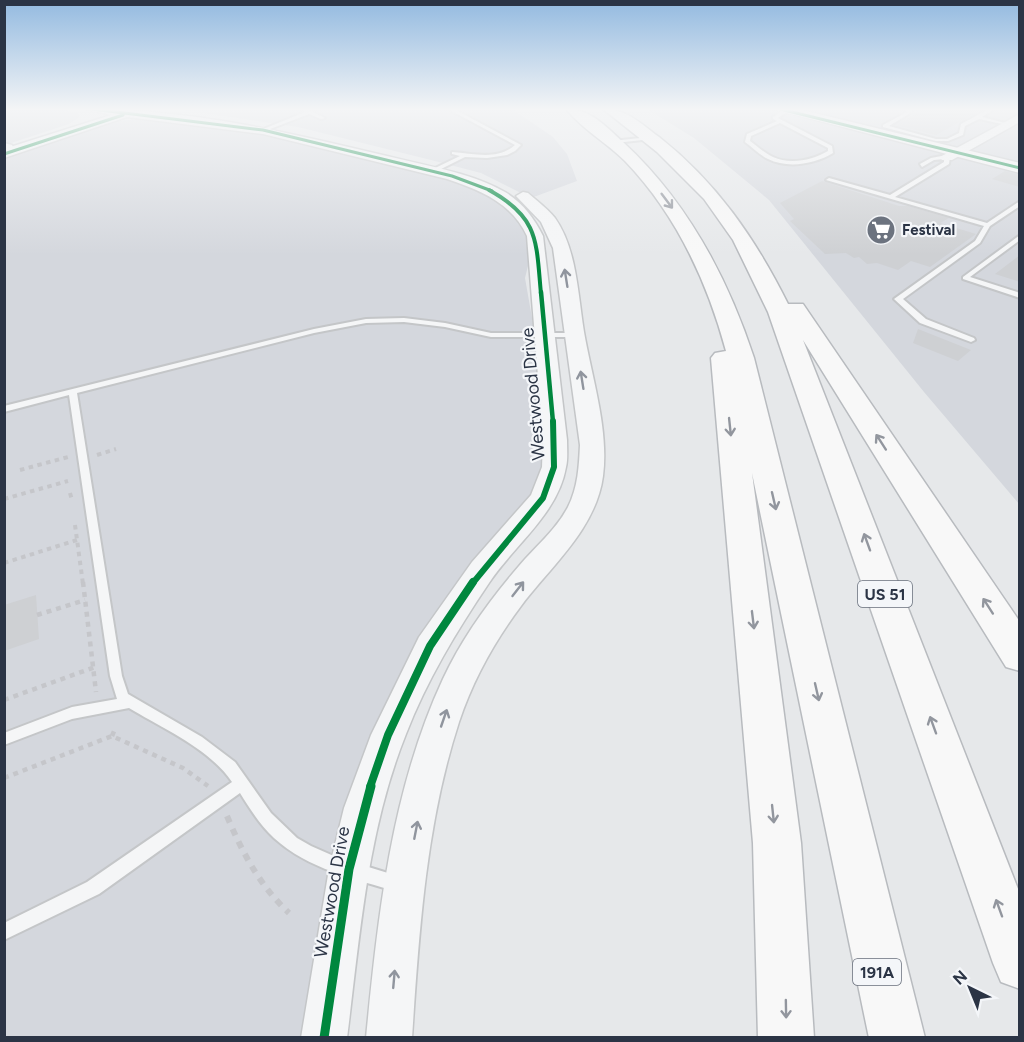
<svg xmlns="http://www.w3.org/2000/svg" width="1024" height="1042" viewBox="0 0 1024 1042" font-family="Figtree,sans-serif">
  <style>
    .built { fill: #d4d7dd }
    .building { fill: #ced0d3 }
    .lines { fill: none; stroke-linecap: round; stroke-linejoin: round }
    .service-casing { stroke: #c4c6c8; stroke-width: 4 }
    .minor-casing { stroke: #c4c6c8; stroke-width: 3 }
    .tertiary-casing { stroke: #c4c6c8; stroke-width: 3 }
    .secondary-casing { stroke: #c4c6c8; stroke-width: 3 }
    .motorway-casing { stroke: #b8bbbf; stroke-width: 3 }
    .path-far2 { stroke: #c5c6ca; stroke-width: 4; stroke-dasharray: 4.5 4.5; stroke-linecap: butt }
    .path-far1 { stroke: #c5c6ca; stroke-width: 4.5; stroke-dasharray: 5 5; stroke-linecap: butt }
    .path { stroke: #c5c6ca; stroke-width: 6; stroke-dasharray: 7 7; stroke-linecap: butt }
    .service { fill: #f5f6f7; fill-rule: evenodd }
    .minor { fill: #f5f6f7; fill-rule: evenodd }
    .tertiary { fill: #f5f6f7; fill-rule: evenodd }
    .secondary { fill: #f8f8f8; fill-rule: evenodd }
    .motorway { fill: #f8f8f8; fill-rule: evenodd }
    .cycleway-far5-casing { stroke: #f4f6f9; stroke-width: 4.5 }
    .cycleway-far4-casing { stroke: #f4f6f9; stroke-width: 6 }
    .cycleway-far3-casing { stroke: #f4f6f9; stroke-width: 8 }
    .cycleway-far2-casing { stroke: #f4f6f9; stroke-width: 10 }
    .cycleway-far1-casing { stroke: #f4f6f9; stroke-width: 11 }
    .cycleway-casing { stroke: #f4f6f9; stroke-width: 13 }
    .cycleway-far5 { stroke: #00873e; stroke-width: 3 }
    .cycleway-far4 { stroke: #00873e; stroke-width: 4 }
    .cycleway-far3 { stroke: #00873e; stroke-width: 4.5 }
    .cycleway-far2 { stroke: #00873e; stroke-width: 6 }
    .cycleway-far1 { stroke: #00873e; stroke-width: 8 }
    .cycleway { stroke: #00873e; stroke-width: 9 }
    .oneway { stroke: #92969e }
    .oneway2 { stroke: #90959e }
    .labels { text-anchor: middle; stroke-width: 4.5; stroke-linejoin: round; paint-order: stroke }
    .far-poi-label { font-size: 15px; font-weight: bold; fill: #2b3445; stroke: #f4f6f9; text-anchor: start }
    .shield { fill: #f4f6f9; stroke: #676e7b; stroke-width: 1.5 }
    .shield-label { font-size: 16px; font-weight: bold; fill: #2b3445 }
    .street-label { font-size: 18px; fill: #2b3445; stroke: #f4f6f9 }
  </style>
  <rect width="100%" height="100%" fill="#e6e8ea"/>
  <path class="built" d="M5,109H64L79,114V117L69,124L5,145Z
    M177,109H512L553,137L567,154L577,181L531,198L481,173L431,160L298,127Z
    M647,109H1019V504L924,392L769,200L694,138Z
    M137,119L257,132L439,175L485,192L515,214L528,237L529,262L525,278L539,358L543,409V467L533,495L410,662L305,1037L5,1038V156L116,121Z"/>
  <path class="building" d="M925,109H983L936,135L895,125Z
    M1005,171L1020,175V187L992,179Z
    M822,181L899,206H908L949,218L940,223L976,234L930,267L911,261L898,270L877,263L867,264L859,257L854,258L846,253L825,254L790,221L794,219L780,203Z
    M1020,255V282L995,274Z
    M918,329L971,350L958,361L913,343Z
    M36,595L39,639L4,651V605Z"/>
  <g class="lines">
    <g class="service-casing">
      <path id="service" d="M4,109H11L4,112Z
        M302,109H307L325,118L321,119L309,114L265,131L261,130L305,112Z
        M448,109H454L521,145L515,151L507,155L487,158L465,157L435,172H431V170L460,156L452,154V152C473,153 497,161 515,145Z
        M785,109H791L778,118L832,146L833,153C815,164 788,169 768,159C760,155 753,148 745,142L747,134L777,121L773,119V117ZM780,123L828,148V151C813,160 790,165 773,157C764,153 757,146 750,141L751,136Z
        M904,109H909L912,112L889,126L936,139H947L959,133L961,124L989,109H995L982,117L1009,124L1007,125L979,119L965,126L963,135L948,141H936L883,127V125L907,112Z
        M650,137L652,139L615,143L612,141Z
        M947,155L950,157L949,164L895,197L987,223L1020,201V206L990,226L980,243L903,299L926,319L974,338L975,340L971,342L920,323L894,299L975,241L984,226L826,180L829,178L890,195L944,162V159L934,160L922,167L920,164L931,158Z
        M1020,235V240L970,277L1020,293V298L963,279V277Z
        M404,318L445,323L491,333H576L580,335L576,337H491L445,327L404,322L366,323L314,333L77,393L122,676L128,694L202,737L235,762L271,813L297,838L311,846L336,857L404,878L406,884L404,890L398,892C355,879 308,869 274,838C260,825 250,809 240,793L99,894L4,940V923L87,882L232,782C210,749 162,728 129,708L72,719L4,745V733L72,707L117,699L110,676L69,395L4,412V406L314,329L366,319Z"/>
    </g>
    <g class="minor-casing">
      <path id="minor" d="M4,143L12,145L13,147L4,149Z"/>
    </g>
    <g class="tertiary-casing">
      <path id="tertiary" d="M86,109C189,109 288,132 387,156C427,166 469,172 505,192C523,203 534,218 543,236L567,440C567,449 568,459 566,467C558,514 514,545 489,583C456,632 427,680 406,734C367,831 360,936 347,1038H301L329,869L344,808L371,735L419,637L472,562L531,495L542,467L543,440L527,236C512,203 480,190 447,179L263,134L127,117L4,158V149L111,115Z
        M1020,114V122L952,160H942L940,157Z
        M523,192L528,193C537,201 548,209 555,218C577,249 578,296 584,332C592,378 609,430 603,476C596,529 551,566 521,606C494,642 473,680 459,722C426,823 419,932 412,1038H366C378,916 391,791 443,679C462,638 489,601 519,566C535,547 556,530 568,507C578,487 579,466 580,445L553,248L541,222L516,196Z"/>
    </g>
    <g class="secondary-casing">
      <path id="secondary" d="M774,109H798L1020,163V173Z"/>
    </g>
    <g class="motorway-casing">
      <path id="motorway" d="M566,109C591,109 605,126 623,142C687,201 727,276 754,358L925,1038H869L752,473L801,843L814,1038H758L753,843L711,358L715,353L726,351C707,281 676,214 625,161C607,143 582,129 566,109Z
        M603,109C627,109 640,123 659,137C717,183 755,238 788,304H803L1020,622V671L1006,667L803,340L1020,894V989L1001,982L993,963L768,312L733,240L704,199L657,152Z"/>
    </g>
    <path class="path-far2" d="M97,455L116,449
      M20,470L68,457
      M70,493L72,500
      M4,499L68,481
      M75,525L83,584
      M4,563L77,540"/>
    <path class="path-far1" d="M83,582L96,692
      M37,615L85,600
      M4,700L95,667
      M112,736L115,729
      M4,778L112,736L183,768L208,786"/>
    <path class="path" d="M227,816C242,852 260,886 289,913"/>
    <use href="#service" class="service"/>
    <use href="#minor" class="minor"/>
    <use href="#tertiary" class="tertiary"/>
    <use href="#secondary" class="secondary"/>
    <use href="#motorway" class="motorway"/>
    <g class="cycleway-far5-casing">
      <path id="cycleway-far5" d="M92,109L263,130L452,176L492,191
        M780,109L1020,168
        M4,154L123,115"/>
    </g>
    <g class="cycleway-far4-casing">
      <path id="cycleway-far4" d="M489,190C540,218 536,242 541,294"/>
    </g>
    <g class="cycleway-far3-casing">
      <path id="cycleway-far3" d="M541,292L553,422"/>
    </g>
    <g class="cycleway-far2-casing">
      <path id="cycleway-far2" d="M472,584L543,498L554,467L553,421"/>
    </g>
    <g class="cycleway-far1-casing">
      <path id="cycleway-far1" d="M370,787L388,735L430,646L473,582"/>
    </g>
    <g class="cycleway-casing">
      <path id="cycleway" d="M324,1038L349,869L371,786"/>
    </g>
    <use href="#cycleway-far5" class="cycleway-far5"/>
    <use href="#cycleway-far4" class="cycleway-far4"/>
    <use href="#cycleway-far3" class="cycleway-far3"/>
    <use href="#cycleway-far2" class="cycleway-far2"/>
    <use href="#cycleway-far1" class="cycleway-far1"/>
    <use href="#cycleway" class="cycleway"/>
  </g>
  <defs><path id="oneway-shaft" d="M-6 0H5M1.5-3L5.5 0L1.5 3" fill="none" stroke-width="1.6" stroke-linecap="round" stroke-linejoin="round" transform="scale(1.5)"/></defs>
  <g class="oneway">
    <use href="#oneway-shaft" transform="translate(667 201) rotate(53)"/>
    <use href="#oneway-shaft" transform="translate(730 427) rotate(84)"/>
    <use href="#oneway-shaft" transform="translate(881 442) rotate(-123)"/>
    <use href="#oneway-shaft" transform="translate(774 501) rotate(77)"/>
    <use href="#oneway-shaft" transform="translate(867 542) rotate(-110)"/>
    <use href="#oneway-shaft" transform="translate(988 606) rotate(-123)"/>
    <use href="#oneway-shaft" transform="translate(753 620) rotate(83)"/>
    <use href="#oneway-shaft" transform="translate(817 692) rotate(77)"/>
    <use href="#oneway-shaft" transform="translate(933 725) rotate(-110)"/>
    <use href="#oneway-shaft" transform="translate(773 814) rotate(84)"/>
    <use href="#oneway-shaft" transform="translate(999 908) rotate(-110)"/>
    <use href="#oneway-shaft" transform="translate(786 1009) rotate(89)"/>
  </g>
  <g class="oneway2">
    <use href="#oneway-shaft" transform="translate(566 278) rotate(-99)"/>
    <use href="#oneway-shaft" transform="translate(582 380) rotate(-99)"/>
    <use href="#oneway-shaft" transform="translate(518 589) rotate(-52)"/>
    <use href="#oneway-shaft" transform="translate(444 718) rotate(-71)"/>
    <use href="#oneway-shaft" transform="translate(416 830) rotate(-79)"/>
    <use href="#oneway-shaft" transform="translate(394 979) rotate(-85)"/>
  </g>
  <linearGradient id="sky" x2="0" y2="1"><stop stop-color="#93bae0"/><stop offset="0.43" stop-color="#f4f5f6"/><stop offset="1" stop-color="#f4f5f6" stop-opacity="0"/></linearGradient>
  <rect width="1024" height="255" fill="url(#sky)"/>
  <defs>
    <g id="supermarket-disc" transform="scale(1.5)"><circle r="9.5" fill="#6c737f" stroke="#f4f6f9"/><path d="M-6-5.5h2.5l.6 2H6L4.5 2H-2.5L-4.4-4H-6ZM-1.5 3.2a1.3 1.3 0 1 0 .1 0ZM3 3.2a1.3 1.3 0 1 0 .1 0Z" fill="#fff"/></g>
  </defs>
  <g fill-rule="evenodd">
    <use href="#supermarket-disc" x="881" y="230"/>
  </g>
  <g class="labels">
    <g class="far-poi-label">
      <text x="902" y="235">Festival</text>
    </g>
    <g class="shield">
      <rect x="858" y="581" width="54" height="26" rx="4.5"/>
      <rect x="853" y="959" width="48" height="26" rx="4.5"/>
    </g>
    <g class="shield-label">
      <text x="885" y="600">US 51</text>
      <text x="877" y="978">191A</text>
    </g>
    <g class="street-label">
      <text transform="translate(533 394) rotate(-95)" y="6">Westwood Drive</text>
      <text transform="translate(332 892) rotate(-80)" y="6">Westwood Drive</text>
    </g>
  </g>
  <rect width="1024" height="1042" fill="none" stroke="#2b3445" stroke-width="12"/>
  <g transform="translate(970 988) rotate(317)" stroke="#f4f6f9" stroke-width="4.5" paint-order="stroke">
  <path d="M0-4.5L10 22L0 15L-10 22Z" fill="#2b3445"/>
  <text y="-9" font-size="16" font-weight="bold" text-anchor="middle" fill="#2b3445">N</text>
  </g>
</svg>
